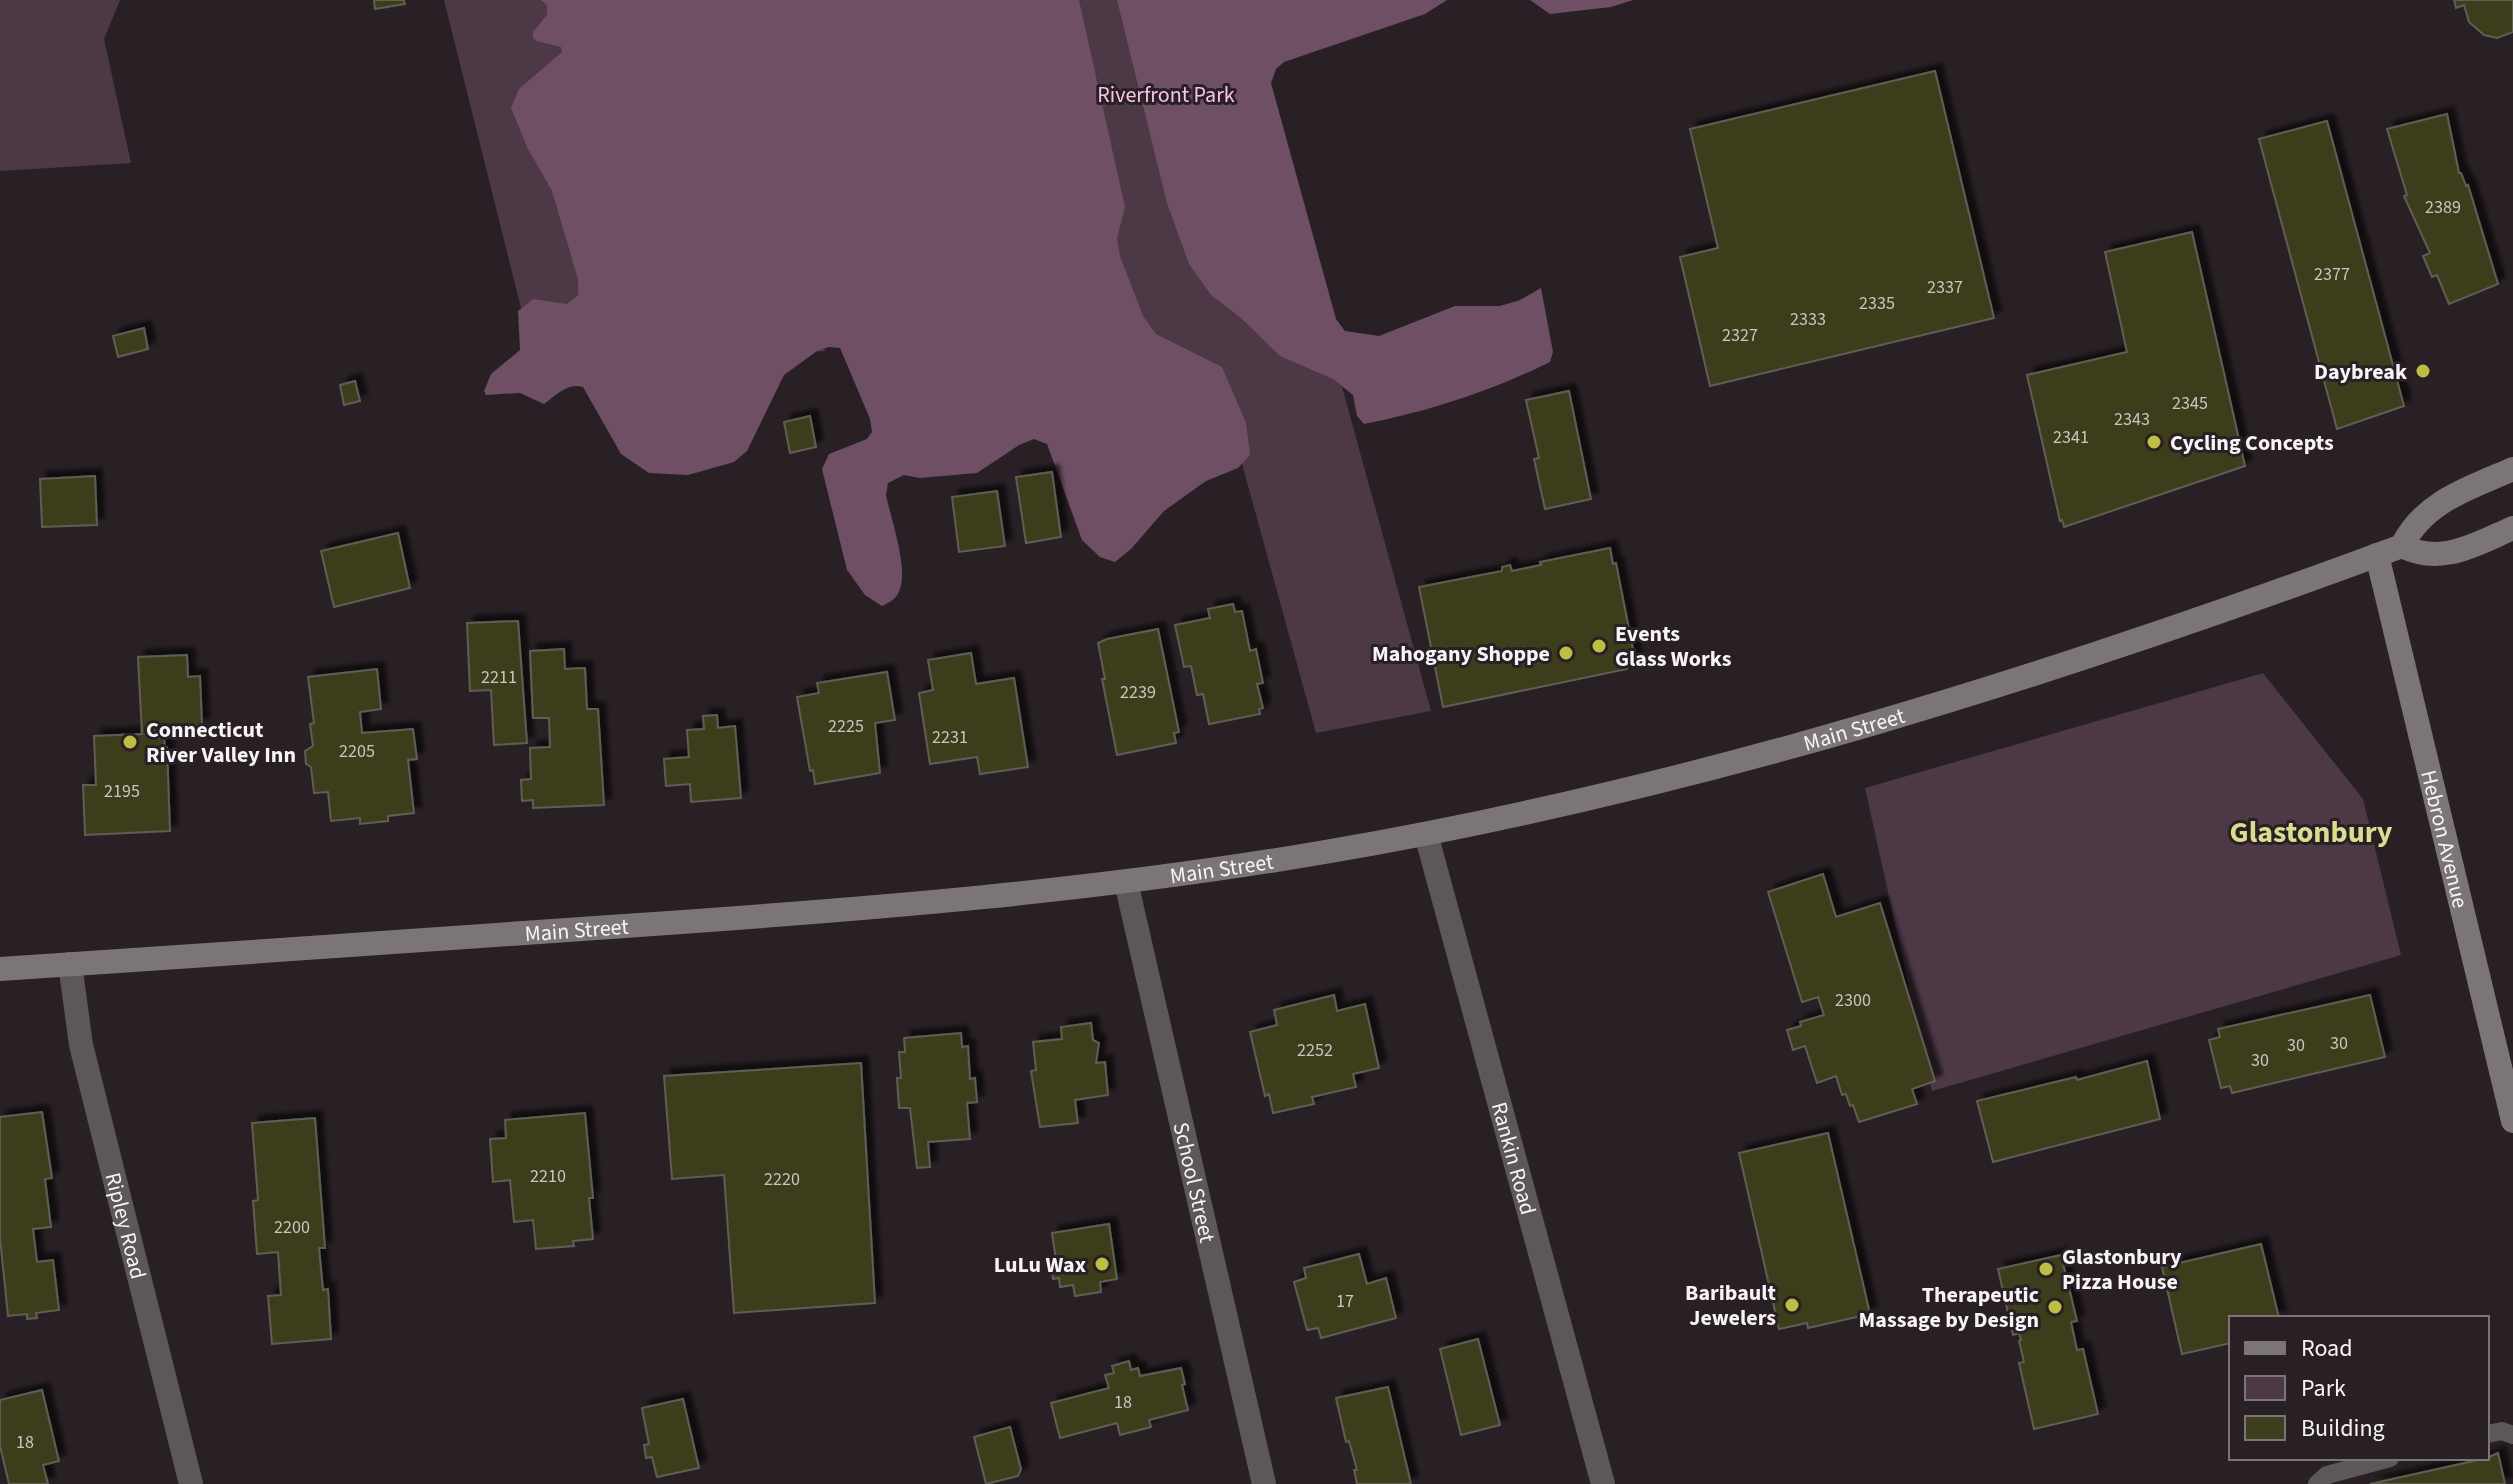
<svg xmlns="http://www.w3.org/2000/svg" width="2513" height="1484" viewBox="0 0 2513 1484" font-family="'Source Sans 3',sans-serif">
  <style>
    .green { fill: #4d3846 }
    .forest { fill: #6e4f63 }
    .building { fill: #3d3e1d; stroke: #5d5e55; stroke-width: 2; filter: url(#shadow) }
    .lines { fill: none; stroke-linecap: round; stroke-linejoin: round }
    .service { stroke: #5b575a; stroke-width: 18 }
    .minor { stroke: #5b575a; stroke-width: 24 }
    .secondary { stroke: #7b7579; stroke-width: 24 }
    .poi-dot { fill: #bebf42; stroke: #282025; stroke-width: 3 }
    .labels { text-anchor: middle; stroke-width: 6; stroke-linejoin: round; paint-order: stroke }
    .number-label { font-size: 18px; fill: #c9c6c0 }
    .park-label { font-size: 22px; fill: #fbc1e6; stroke: #282025 }
    .poi-label { font-size: 22px; font-weight: bold; fill: #f8f3f6; stroke: #282025; text-anchor: end }
    .street-label { font-size: 22px; fill: #f8f3f6; stroke: #282025 }
    .district-label { font-size: 30px; font-weight: bold; fill: #dadc8e; stroke: #282025 }
  </style>
  <defs>
    <filter id="shadow"><feDropShadow dx="7" dy="-7" stdDeviation="2" flood-color="#0009"/></filter>
  </defs>
  <rect width="100%" height="100%" fill="#282025"/>
  <path class="green" d="M0,0H120L104,39L131,163L0,171Z
    M444,0H744L825,351L649,363L531,348Z
    M1044,0H1236L1431,711L1316,733L1214,362L1148,378Z
    M2263,673L2363,799L2401,955L1932,1091L1865,788Z"/>
  <path class="forest" d="M541,0H1079L1125,207L1117,238L1120,256L1143,316L1156,334L1222,367L1246,423L1250,455L1238,468L1206,481L1164,511L1131,549L1115,562L1100,557L1082,540L1047,444L1034,439L1019,445L977,473L920,478L904,475L888,483L886,495C891,519 908,567 900,589C897,599 890,602 882,606L865,595L847,570L822,469L829,454L867,439L872,432L870,419L840,348L829,347L817,351L784,375L747,451L734,462L688,475L649,473L621,454L583,387C568,382 556,395 544,404L520,393L486,395L484,391L491,374L520,350L518,311L533,299L567,304L578,295V279L552,191L528,149L511,108L519,89L562,52L561,47L537,41L533,38V32L547,15V5Z
    M1117,0H1447L1425,14L1284,62L1276,69L1271,83L1336,319L1345,331L1379,336L1455,306H1500L1520,300L1541,288L1553,352L1550,362C1492,391 1427,412 1364,424L1357,416L1353,395L1333,379L1280,356L1241,318L1211,295L1189,264L1167,203Z
    M1530,0H1633L1611,7L1550,14Z"/>
  <path class="building" d="M374,0H404L405,4L375,9Z
    M2454,0H2513V32L2497,38L2484,35L2469,22L2464,5L2456,8Z
    M1935,71L1994,318L1710,386L1680,257L1718,248L1690,129Z
    M2447,114L2459,173H2461L2466,186L2468,185L2498,284L2449,304L2437,275L2432,277L2423,256L2430,253L2404,196L2407,195L2387,129Z
    M2327,121L2404,406L2337,429L2259,139Z
    M2192,232L2245,466L2064,527L2062,520L2060,521L2027,375L2127,352L2105,252Z
    M144,328L148,349L118,357L113,336Z
    M355,381L360,401L344,405L340,385Z
    M1569,391L1591,499L1545,509L1534,459L1539,458L1526,400Z
    M810,416L816,447L790,453L784,422Z
    M1052,472L1061,537L1026,543L1016,477Z
    M95,476L97,525L42,527L40,479Z
    M997,491L1005,546L959,552L952,497Z
    M398,533L410,588L334,607L321,551Z
    M1610,548L1613,564L1616,563L1636,665L1627,666V669L1443,707L1419,587L1502,571V567L1510,565L1512,571L1541,565L1540,562Z
    M1233,604L1235,612L1242,611L1250,651L1256,649L1263,683L1257,684L1263,708L1259,709L1260,714L1209,724L1203,694L1197,695L1191,666L1184,667L1175,625L1210,618L1208,609Z
    M518,621L527,743L494,745L491,690L470,691L467,623Z
    M1158,629L1179,732L1174,733L1176,743L1117,755L1102,679H1105L1098,643L1107,639Z
    M564,649L565,669L585,668L587,709H598L604,805L533,808V800L522,801L521,780L531,779L530,748L550,747L549,718H533L530,651Z
    M971,653L976,684L1014,678L1028,767L980,774L977,757L930,764L919,693L933,690L928,660Z
    M187,655L188,677L200,676L202,725L155,727L156,738H164L165,747H167L170,831L85,835L83,785H96L94,736L142,734L138,657Z
    M377,669L381,709L360,712L362,733L413,729L417,759L408,760L414,813L388,816V821L360,824V818L331,821L328,792L314,793L311,767L306,764L305,751L313,746L310,724L314,723L308,677Z
    M887,672L895,720L875,723L880,773L815,784L813,770L810,771L797,697L819,693L817,683Z
    M717,715L718,728L735,726L741,798L691,802L690,784L666,786L664,759L689,757L687,730L704,729L703,716Z
    M1823,874L1836,917L1880,903L1935,1081L1912,1089L1917,1104L1859,1122L1853,1105L1850,1106L1846,1094L1842,1095L1836,1076L1817,1083L1805,1046L1793,1050L1787,1030L1801,1026L1800,1022L1824,1015L1818,997L1802,1002L1768,892Z
    M1334,995L1337,1011L1365,1004L1379,1068L1353,1074L1356,1087L1312,1097L1314,1104L1273,1113L1269,1094L1265,1096L1250,1032L1277,1025L1274,1010Z
    M2370,995L2385,1057L2232,1093L2230,1086L2221,1088L2209,1040L2220,1037L2218,1029Z
    M1091,1023L1093,1040L1099,1043L1096,1063L1105,1062L1108,1095L1075,1100L1078,1123L1040,1127L1031,1071L1036,1070L1033,1042L1062,1039L1061,1027Z
    M961,1033L962,1047L968,1046L970,1079L975,1078L977,1102L967,1103L970,1139L928,1142L930,1167L917,1168L910,1108H899L897,1078H901L899,1052H905L904,1038Z
    M2147,1061L2160,1119L1993,1162L1977,1101L2076,1077L2077,1080Z
    M861,1063L875,1303L734,1313L724,1175L672,1179L664,1076Z
    M42,1112L52,1178L45,1179L51,1227L33,1229L37,1262L53,1260L59,1310L36,1313L37,1318L27,1319V1314L8,1316L0,1238V1117Z
    M585,1113L593,1198H589L593,1239L573,1241L574,1246L536,1249L533,1220L514,1222L510,1180L493,1182L490,1139L506,1138L505,1120Z
    M315,1118L325,1248H319L323,1290L328,1289L331,1339L272,1344L268,1296L281,1295L278,1252L257,1254L253,1201L258,1200L252,1123Z
    M1828,1133L1870,1314L1808,1328L1807,1323L1779,1329L1739,1153Z
    M1109,1224L1117,1279L1100,1282L1101,1292L1075,1296L1073,1285L1060,1287L1059,1278L1053,1279L1050,1261L1056,1260L1052,1233Z
    M2261,1244L2279,1318H2231V1343L2182,1354L2162,1267Z
    M1359,1254L1367,1284L1386,1278L1396,1318L1321,1338L1318,1328L1307,1330L1294,1282L1306,1278L1304,1268Z
    M2061,1255L2077,1321L2071,1322L2077,1350L2083,1349L2098,1414L2034,1429L2019,1363L2024,1362L2019,1341L2021,1340L2019,1333L2013,1335L1998,1269Z
    M1478,1339L1500,1425L1461,1435L1440,1349Z
    M1129,1361L1131,1370L1138,1368L1140,1376L1181,1368L1185,1384L1182,1385L1188,1410L1149,1420L1151,1427L1120,1435L1117,1423L1060,1438L1051,1403L1109,1388L1105,1375L1114,1373L1112,1366Z
    M1388,1387L1411,1484H1357L1354,1470H1357L1349,1441L1346,1442L1336,1398Z
    M42,1390L59,1461L43,1465L48,1484H9L0,1446V1400Z
    M683,1399L699,1468L657,1477L652,1457L646,1458L644,1445L649,1444L642,1408Z
    M1010,1427L1021,1469L1018,1476L986,1484L974,1437Z
    M2498,1453L2505,1484H2370L2487,1458Z"/>
  <g class="lines">
    <path class="service" d="M2487,1434L2502,1431L2513,1435
      M2317,1484L2327,1475L2390,1458"/>
    <g class="minor">
      <path id="s1" d="M1426,834L1603,1484"/>
      <path id="s2" d="M1126,882L1264,1484"/>
      <path id="s3" d="M70,964L81,1045L191,1484"/>
    </g>
    <g class="secondary">
      <path d="M2402,546C2442,566 2476,544 2513,528"/>
      <path id="s4" d="M2377,555L2513,1121"/>
      <path id="s5" d="M0,969C213,954 426,941 639,925C869,909 1098,891 1325,852C1694,789 2052,676 2402,546C2424,501 2470,488 2513,469"/>
    </g>
  </g>
  <g class="poi-dot">
    <circle cx="2423" cy="371" r="8"/>
    <circle cx="2154" cy="442" r="8"/>
    <circle cx="1599" cy="646" r="8"/>
    <circle cx="1566" cy="653" r="8"/>
    <circle cx="130" cy="742" r="8"/>
    <circle cx="1102" cy="1264" r="8"/>
    <circle cx="2046" cy="1269" r="8"/>
    <circle cx="1792" cy="1305" r="8"/>
    <circle cx="2055" cy="1307" r="8"/>
  </g>
  <g class="labels">
    <g class="number-label">
      <text x="2443" y="213">2389</text>
      <text x="2332" y="280">2377</text>
      <text x="1945" y="293">2337</text>
      <text x="1877" y="309">2335</text>
      <text x="1808" y="325">2333</text>
      <text x="1740" y="341">2327</text>
      <text x="2190" y="409">2345</text>
      <text x="2132" y="425">2343</text>
      <text x="2071" y="443">2341</text>
      <text x="499" y="683">2211</text>
      <text x="1138" y="698">2239</text>
      <text x="846" y="732">2225</text>
      <text x="950" y="743">2231</text>
      <text x="357" y="757">2205</text>
      <text x="122" y="797">2195</text>
      <text x="1853" y="1006">2300</text>
      <text x="2339" y="1049">30</text>
      <text x="2296" y="1051">30</text>
      <text x="1315" y="1056">2252</text>
      <text x="2260" y="1066">30</text>
      <text x="548" y="1182">2210</text>
      <text x="782" y="1185">2220</text>
      <text x="292" y="1233">2200</text>
      <text x="1345" y="1307">17</text>
      <text x="1123" y="1408">18</text>
      <text x="25" y="1448">18</text>
    </g>
    <g class="park-label">
      <text x="1166" y="102">Riverfront Park</text>
    </g>
    <g class="poi-label">
      <text x="2407" y="379">Daybreak</text>
      <text x="2170" y="450" text-anchor="start">Cycling Concepts</text>
      <text x="1615" y="641" text-anchor="start">Events<tspan x="1615" dy="25">Glass Works</tspan></text>
      <text x="1550" y="661">Mahogany Shoppe</text>
      <text x="146" y="737" text-anchor="start">Connecticut<tspan x="146" dy="25">River Valley Inn</tspan></text>
      <text x="2062" y="1264" text-anchor="start">Glastonbury<tspan x="2062" dy="25">Pizza House</tspan></text>
      <text x="1086" y="1272">LuLu Wax</text>
      <text x="1776" y="1300">Baribault<tspan x="1776" dy="25">Jewelers</tspan></text>
      <text x="2039" y="1302">Therapeutic<tspan x="2039" dy="25">Massage by Design</tspan></text>
    </g>
    <g class="street-label">
      <text dy="8" stroke="none"><textPath href="#s5" startOffset="1874">Main Street</textPath></text>
      <text dy="8" stroke="none"><textPath href="#s4" startOffset="292">Hebron Avenue</textPath></text>
      <text dy="8" stroke="none"><textPath href="#s5" startOffset="1226">Main Street</textPath></text>
      <text dy="8" stroke="none"><textPath href="#s5" startOffset="578">Main Street</textPath></text>
      <text dy="8" stroke="none"><textPath href="#s1" startOffset="336">Rankin Road</textPath></text>
      <text dy="8" stroke="none"><textPath href="#s2" startOffset="308">School Street</textPath></text>
      <text dy="8" stroke="none"><textPath href="#s3" startOffset="268">Ripley Road</textPath></text>
    </g>
    <g class="district-label">
      <text x="2311" y="842">Glastonbury</text>
    </g>
  </g>
  <rect x="2229" y="1316" width="260" height="144" fill="#282025" stroke="#7b7479" stroke-width="2"/>
  <rect x="2245" y="1342" width="40" height="12" fill="#7b7579" stroke="#7b7479" stroke-width="2"/>
  <text x="2301" y="1356" font-size="24" fill="#f8f3f6">Road</text>
  <rect x="2245" y="1376" width="40" height="24" fill="#4d3846" stroke="#7b7479" stroke-width="2"/>
  <text x="2301" y="1396" font-size="24" fill="#f8f3f6">Park</text>
  <rect x="2245" y="1416" width="40" height="24" fill="#3d3e1d" stroke="#7b7479" stroke-width="2"/>
  <text x="2301" y="1436" font-size="24" fill="#f8f3f6">Building</text>
</svg>
